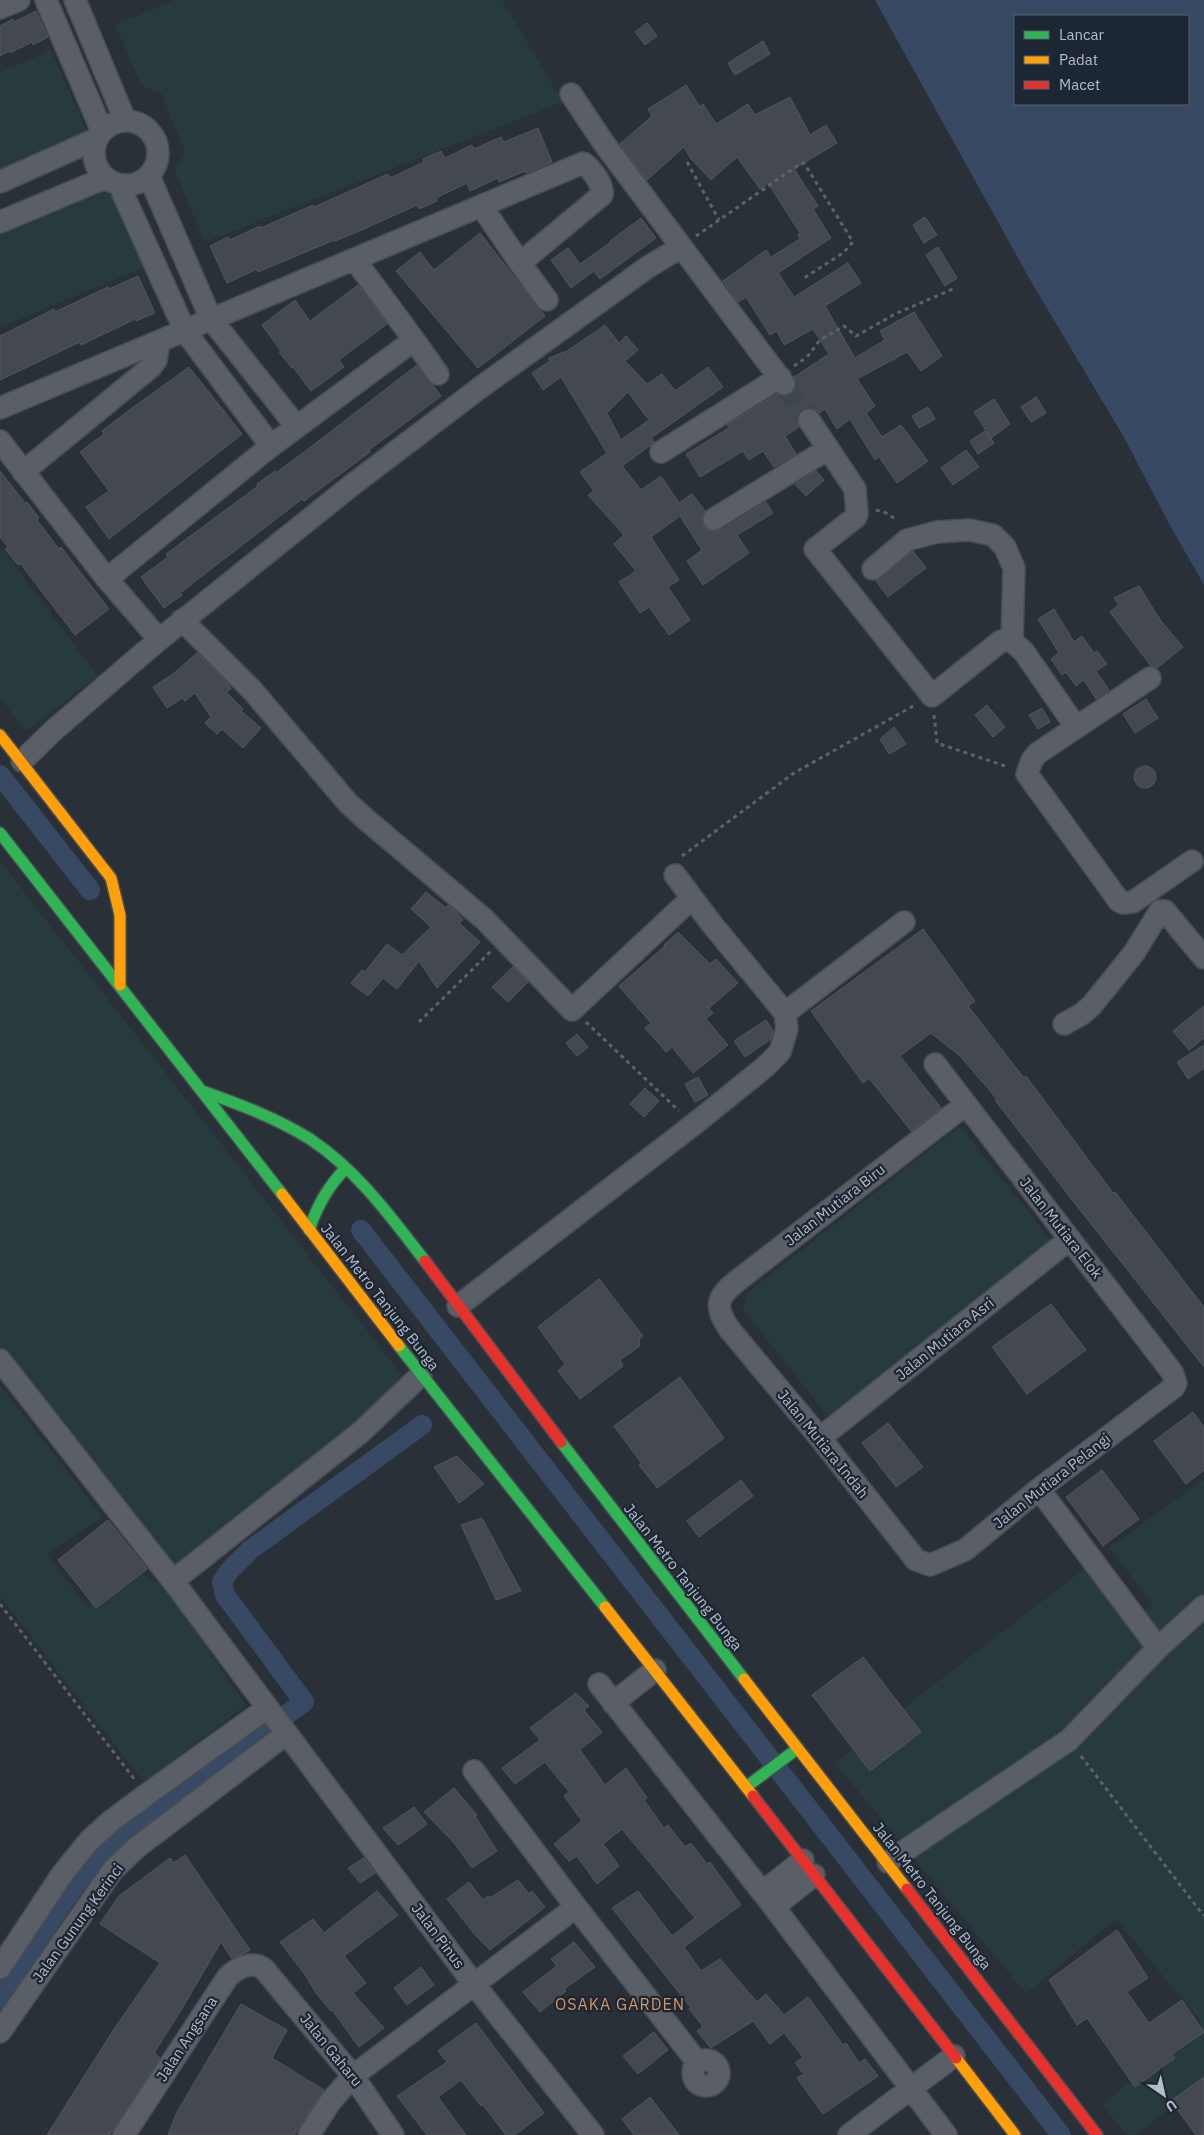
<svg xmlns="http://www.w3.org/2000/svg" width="1204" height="2135" viewBox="0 0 1204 2135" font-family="'IBM Plex Sans',sans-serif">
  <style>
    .green { fill: #273a3e }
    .water { fill: #384963; fill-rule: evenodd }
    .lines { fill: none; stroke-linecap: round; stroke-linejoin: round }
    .canal { stroke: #384963; stroke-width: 20 }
    .building { fill: #444950; stroke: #52575f; fill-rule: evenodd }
    .street-tunnel { stroke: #3f454e; stroke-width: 21; stroke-dasharray: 21 11; stroke-linecap: butt }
    .street-casing { stroke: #484c53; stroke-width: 24 }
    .fast-casing { stroke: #484c53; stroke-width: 14 }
    .slow-casing { stroke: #484c53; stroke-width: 14 }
    .jam-casing { stroke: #484c53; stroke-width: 14 }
    .path { stroke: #5d636a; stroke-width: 3; stroke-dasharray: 4 4; stroke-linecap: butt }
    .street { stroke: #5a5e66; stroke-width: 21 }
    .fast { stroke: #30b455; stroke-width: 11 }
    .slow { stroke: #ff9f0a; stroke-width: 11 }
    .jam { stroke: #e5322d; stroke-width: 11 }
    .labels { text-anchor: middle; stroke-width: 4.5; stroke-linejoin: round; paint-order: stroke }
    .street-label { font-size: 15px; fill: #b4bcc9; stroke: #1d2633 }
    .neighbourhood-label { font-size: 16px; letter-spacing: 1px; fill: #d59563; stroke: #1d2633 }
  </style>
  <rect width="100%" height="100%" fill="#2a3038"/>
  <path class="green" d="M175,0H502L563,102L205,242L175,171L185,152L161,93L142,86L115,25Z
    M51,50L85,127L96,139L0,178V72Z
    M95,188L113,196L146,267L0,327V230Z
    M0,546L98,676L26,731L0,698Z
    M0,861L401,1374L390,1397L176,1574L0,1350Z
    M960,1126L1051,1240L828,1416L743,1309L748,1292Z
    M0,1385L103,1517L47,1554L88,1608L136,1570L168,1590L246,1705L145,1784L0,1597Z
    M1204,1479V2080L1137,2135H1127L1102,2105L1201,2022L1116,1919L1026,1994L835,1763L919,1696L1084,1569L1127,1625L1153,1604L1109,1548Z"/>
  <path class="water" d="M875,0H1204V585L1167,520L1125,439L1033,285ZM1015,16H1188V104H1015Z"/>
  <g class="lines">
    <path class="canal" d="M0,775L90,890
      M361,1230L1061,2135
      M0,1999C37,1943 71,1881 120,1835L304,1702L225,1595L222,1582L229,1571L250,1550L422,1425"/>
  </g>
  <path class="building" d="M36,11L48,37L33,45L32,42L10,53L9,51L0,56V26L13,19L14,22Z
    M647,23L657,36L645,45L635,32Z
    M763,41L770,54L735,75L728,63Z
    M686,85L700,107L703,104L716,124L748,104L755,115L790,97L810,135L826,125L837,143L794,169L818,206L813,209L831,238L778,273L794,297L848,263L861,283L825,306L855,358L885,340L880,331L914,312L942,356L921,371L907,352L857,379L875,406L866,413L882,437L901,425L928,461L897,483L879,457L875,460L850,419L837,429L825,409L819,413L814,409L808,408L798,414L797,420L799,427L785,436L796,454L774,467L763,451L749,460L743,451L700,477L686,454L729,428L727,425L777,394L785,396L791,394L796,388L794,377L829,354L813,329L784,345L777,331L770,335L746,297L738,302L723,281L766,250L771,257L800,239L798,235L800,233L768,183L760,189L737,157L711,180L691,159L684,147L647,180L620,144L652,116L648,109Z
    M538,128L552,162L526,173L525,171L499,182L498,178L470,191L467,183L436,198L437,201L419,209L417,205L364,229L335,241L334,240L258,272L257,269L227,283L210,246L228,237L230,240L260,226L261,228L313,205L314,207L388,174L390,178L424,162L423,159L441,151L445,158L472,145L474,149L501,137L504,142Z
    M925,217L937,235L924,243L913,225Z
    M641,218L656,238L600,279L594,271L571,288L551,260L568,248L580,264L611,242L610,241Z
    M480,233L545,316L478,368L396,271L420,252L434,270Z
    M938,247L957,278L945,286L926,255Z
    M138,276L155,313L136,321L135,319L81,345L80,342L0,380V336L54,309L55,312L108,287L109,289Z
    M358,285L387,324L339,360L344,367L311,391L293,367L292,368L279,352L281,351L262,325L295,300L310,321Z
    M605,325L619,343L626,336L638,350L625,361L647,384L662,374L675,391L708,367L723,387L651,438L654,442L651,445L622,466L641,490L661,476L679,503L692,494L705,511L702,519L703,525L708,530L714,531L721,530L766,502L773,513L737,535L749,553L703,585L687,561L702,550L680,516L651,537L679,580L668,587L690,620L669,635L649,607L640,613L619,582L636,571L614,544L624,535L588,495L594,491L580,472L607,453L561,377L543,390L532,373L550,361L549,358L567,351ZM628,392L649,420L621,440L607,413Z
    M417,365L441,396L369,450L370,452L304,501L302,499L180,593L182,595L164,608L141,577L168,557L166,554L258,486L257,484L275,471L276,473L307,450Z
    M189,367L242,434L109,539L86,507L109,491L80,452L104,434L102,431L128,411Z
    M1036,397L1046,413L1031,422L1021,407Z
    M994,399L1010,424L991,438L974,412Z
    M928,407L935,419L919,428L912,416Z
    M985,431L994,443L978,454L970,441Z
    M966,450L979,467L953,485L941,468Z
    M0,471L25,503L27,502L39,518L37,520L59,549L61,547L109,609L75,635L20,563L18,565L5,549L8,547L0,537Z
    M816,471L824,480L806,496L795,484Z
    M913,551L926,568L888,597L876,581Z
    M1139,586L1161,621L1183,647L1157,668L1151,666L1110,612L1119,605L1114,598Z
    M1054,609L1074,642L1082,636L1094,653L1097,651L1107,664L1096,671L1109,690L1096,699L1084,680L1076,686L1066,672L1062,675L1051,659L1059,653L1038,619Z
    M197,653L228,683L231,689L226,692L243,709L241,711L261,728L243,748L222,729L217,734L205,723L211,717L195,693L185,701L182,698L167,708L153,687L173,674Z
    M1146,699L1158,718L1135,733L1123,714Z
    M987,705L1005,727L993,737L975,715Z
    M1042,708L1050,722L1038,729L1029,715Z
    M894,727L906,744L889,754L880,739Z
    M1134 777a11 11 0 1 1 22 0a11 11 0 1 1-22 0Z
    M426,892L446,908L448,905L456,912L463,920L459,923L480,942L437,988L419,961L397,989L383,978L368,996L351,983L362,970L365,972L387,944L402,955L431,927L411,909Z
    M923,929L975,1001L968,1006L1024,1078L1026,1076L1113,1193L1115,1192L1204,1307V1367L1073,1201L995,1100L997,1099L960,1056L931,1033L900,1056L941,1108L911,1131L869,1078L863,1083L811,1011Z
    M678,932L710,964L716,959L738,983L709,1008L713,1013L706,1019L728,1045L693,1073L672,1047L666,1052L645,1028L651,1023L619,986L665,946L664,945Z
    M513,967L528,982L508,1002L492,987Z
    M1204,1006V1038L1189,1050L1173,1031Z
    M766,1020L773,1031L771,1039L745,1057L734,1041Z
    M577,1034L588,1047L577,1056L566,1043Z
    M1204,1045V1068L1188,1079L1177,1062Z
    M698,1077L708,1095L695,1102L685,1084Z
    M645,1088L659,1101L644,1117L630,1104Z
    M599,1279L643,1336L639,1340L640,1346L620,1360L623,1366L580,1399L558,1371L565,1364L538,1327Z
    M1051,1304L1086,1350L1027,1394L992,1347Z
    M680,1377L724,1438L657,1488L639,1465L642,1464L614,1426Z
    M1193,1412L1204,1427V1470L1186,1484L1154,1441Z
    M888,1423L923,1467L896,1487L862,1443Z
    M457,1456L484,1484L459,1503L434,1467Z
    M1102,1470L1139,1519L1103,1546L1066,1497Z
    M741,1480L753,1496L699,1537L687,1521Z
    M482,1518L521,1591L496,1600L461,1525Z
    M108,1520L147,1569L96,1608L58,1560Z
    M863,1657L921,1732L870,1771L812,1695Z
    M576,1693L589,1706L584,1710L602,1732L580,1750L605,1785L626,1768L647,1798L644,1800L664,1828L668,1825L685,1847L691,1843L707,1864L710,1862L741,1905L684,1947L701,1971L720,1959L757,2002L766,1994L784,2015L808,1997L843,2045L846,2043L859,2063L865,2059L878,2076L823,2114L797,2078L804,2074L795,2063L803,2057L784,2033L770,2044L753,2021L711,2048L697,2031L703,2026L689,2009L691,2008L612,1908L638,1891L672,1936L695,1918L622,1829L603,1844L619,1866L597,1884L577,1856L569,1861L554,1844L582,1821L564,1796L569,1792L545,1762L515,1784L502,1768L540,1740L530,1728Z
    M454,1788L477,1815L475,1816L497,1851L472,1868L455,1844L424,1812Z
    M414,1807L427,1824L398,1845L383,1828Z
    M185,1855L250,1950L232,1959L221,1942L180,2012L154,2053L160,2058L110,2135H47L114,2029L160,1963L100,1924L119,1896L170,1858L174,1863Z
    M364,1858L375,1873L360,1883L348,1868Z
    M518,1880L529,1894L532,1891L545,1907L490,1950L475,1935L447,1899L469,1882L483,1900L488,1896L490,1898Z
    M377,1891L398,1915L344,1956L366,1983L353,1993L384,2028L359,2047L332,2010L331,2011L316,1993L306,1976L280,1942L313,1919L324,1933Z
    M1117,1930L1148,1978L1127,1992L1149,2023L1182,2000L1204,2032L1172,2054L1175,2058L1135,2087L1087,2018L1077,2025L1049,1980Z
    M574,1942L595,1967L564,1989L566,1991L540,2012L523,1992L557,1966L551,1959Z
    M421,1967L434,1985L407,2005L394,1988Z
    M241,2004L287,2030L272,2058L324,2090L294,2135H168L177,2112Z
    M476,2023L544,2113L515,2135H506L483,2105L481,2106L461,2080L438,2097L466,2135H427L397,2096L447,2062L438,2051Z
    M654,2032L668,2050L638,2074L623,2056Z
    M1204,2077V2135H1196L1171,2101Z
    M650,2097L663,2114L679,2135H634L622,2119Z"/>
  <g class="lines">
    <path class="street-tunnel" d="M784,384L809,420"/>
    <g class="street-casing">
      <path id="street" d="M46,0L102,131
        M75,0L125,120
        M0,8L19,0
        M571,94L603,142L784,384
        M94 153a32 32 0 1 1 64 0a32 32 0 1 1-64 0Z
        M149,176L211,319L297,427
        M0,182L96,139
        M119,185L185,331L271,446
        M482,207L520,263
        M0,222L105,178
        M355,260L414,340
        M0,408L583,163C591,168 604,185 602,195L520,263L547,300
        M809,420L855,489L857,514L856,517L815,549L932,696L1001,641H1012L1024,652L1076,727
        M0,441L107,579
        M661,452L780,377
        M23,472L151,367L156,360L159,342
        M714,519L828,449
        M873,569L907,540L937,532L969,530L993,535L1005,547L1014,568L1012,641
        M182,620L252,690L348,803L369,822L484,919L572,1010L692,898
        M151,630L107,579L271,446L414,340L438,374
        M1150,678L1038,753L1032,760L1027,774L1119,901L1123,903L1133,902L1192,861
        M22,761L53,731L155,643L352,485L481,387L648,267L681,247
        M785,1013L904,922
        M1064,1024L1082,1014L1092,1005L1134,953L1160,911H1165L1204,958
        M935,1064L1172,1372L1176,1383L1174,1387L1039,1489L965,1550L930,1565L916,1560L820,1438L730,1330C711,1303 719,1295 742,1277L965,1105
        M458,1306L693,1125L765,1067L780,1052L787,1029L785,1013L711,923L675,875
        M0,1360L173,1581
        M421,1375L361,1432L173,1581L473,1983L593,2135
        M820,1438L1070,1239
        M1158,1648L1204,1606
        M599,1684L774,1907L946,2135
        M613,1703L655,1670
        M888,1862L1069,1740L1158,1648L1039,1489
        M763,1892L803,1860
        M576,1907L698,2063
        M774,1907L814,1875
        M0,1968L63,1873L89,1841L111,1821L146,1795L267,1708
        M0,2032L113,1870L136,1848L286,1734
        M693 2073a13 13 0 1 1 26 0a13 13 0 1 1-26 0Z
        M124,2135L227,1978C236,1968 252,1960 264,1969L353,2076L393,2135
        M309,2135L330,2102L353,2076L576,1907L474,1771
        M849,2135L954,2056"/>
    </g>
    <g class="fast-casing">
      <path id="fast" d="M0,833L282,1194
        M202,1091C239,1104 276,1118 310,1139C357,1170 391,1217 425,1261
        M309,1230C317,1206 328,1186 346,1168
        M399,1346L605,1607
        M561,1442L744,1679
        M746,1787L797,1749"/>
    </g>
    <g class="slow-casing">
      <path id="slow" d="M0,735L111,878L120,915V985
        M282,1194L399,1346
        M605,1607L753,1796
        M744,1679L907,1889
        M956,2058L1015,2135"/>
    </g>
    <g class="jam-casing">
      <path id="jam" d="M425,1261L561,1442
        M753,1796L956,2058
        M907,1889L1097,2135"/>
    </g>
    <path class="path" d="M687,162L719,220
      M696,236L800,164L804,163L853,242L843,253L801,280
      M794,366L807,357L820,340L844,326L856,336L895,314L953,289
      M876,510L886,513L897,520
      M934,715L937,743L1008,767
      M682,856L794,773L915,705
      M419,1022L491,951
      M586,1022L679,1111
      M0,1604L135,1780
      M1081,1756L1204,1916"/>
    <use href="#street" class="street"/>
    <use href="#fast" class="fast"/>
    <use href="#slow" class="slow"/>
    <use href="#jam" class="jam"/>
  </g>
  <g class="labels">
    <g class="street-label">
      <text transform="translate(835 1205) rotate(-38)" y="5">Jalan Mutiara Biru</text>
      <text transform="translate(1061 1228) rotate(52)" y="5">Jalan Mutiara Elok</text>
      <text transform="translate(380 1297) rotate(52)" y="5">Jalan Metro Tanjung Bunga</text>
      <text transform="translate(945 1339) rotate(-39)" y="5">Jalan Mutiara Asri</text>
      <text transform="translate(823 1444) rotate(51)" y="5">Jalan Mutiara Indah</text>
      <text transform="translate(1052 1481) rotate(-38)" y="5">Jalan Mutiara Pelangi</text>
      <text transform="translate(683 1577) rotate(52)" y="5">Jalan Metro Tanjung Bunga</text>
      <text transform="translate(932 1896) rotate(52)" y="5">Jalan Metro Tanjung Bunga</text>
      <text transform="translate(78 1923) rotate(-54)" y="5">Jalan Gunung Kerinci</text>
      <text transform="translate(438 1936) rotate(53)" y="5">Jalan Pinus</text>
      <text transform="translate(187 2039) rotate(-57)" y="5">Jalan Angsana</text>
      <text transform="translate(331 2050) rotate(51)" y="5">Jalan Gaharu</text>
    </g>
    <g class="neighbourhood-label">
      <text x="620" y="2010">OSAKA GARDEN</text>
    </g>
  </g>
  <rect x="1014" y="15" width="175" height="90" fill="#1d2633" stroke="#59626f"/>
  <rect x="1024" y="31" width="25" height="8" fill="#30b455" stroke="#59626f"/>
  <text x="1059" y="40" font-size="15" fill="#b4bcc9">Lancar</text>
  <rect x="1024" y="56" width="25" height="8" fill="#ff9f0a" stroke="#59626f"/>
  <text x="1059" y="65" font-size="15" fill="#b4bcc9">Padat</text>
  <rect x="1024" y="81" width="25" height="8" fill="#e5322d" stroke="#59626f"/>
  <text x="1059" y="90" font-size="15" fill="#b4bcc9">Macet</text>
  <g transform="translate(1164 2095) rotate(146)" stroke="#1d2633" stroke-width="4" paint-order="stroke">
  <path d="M0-4L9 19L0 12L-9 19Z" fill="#b4bcc9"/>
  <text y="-8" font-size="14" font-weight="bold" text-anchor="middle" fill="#b4bcc9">U</text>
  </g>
</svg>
